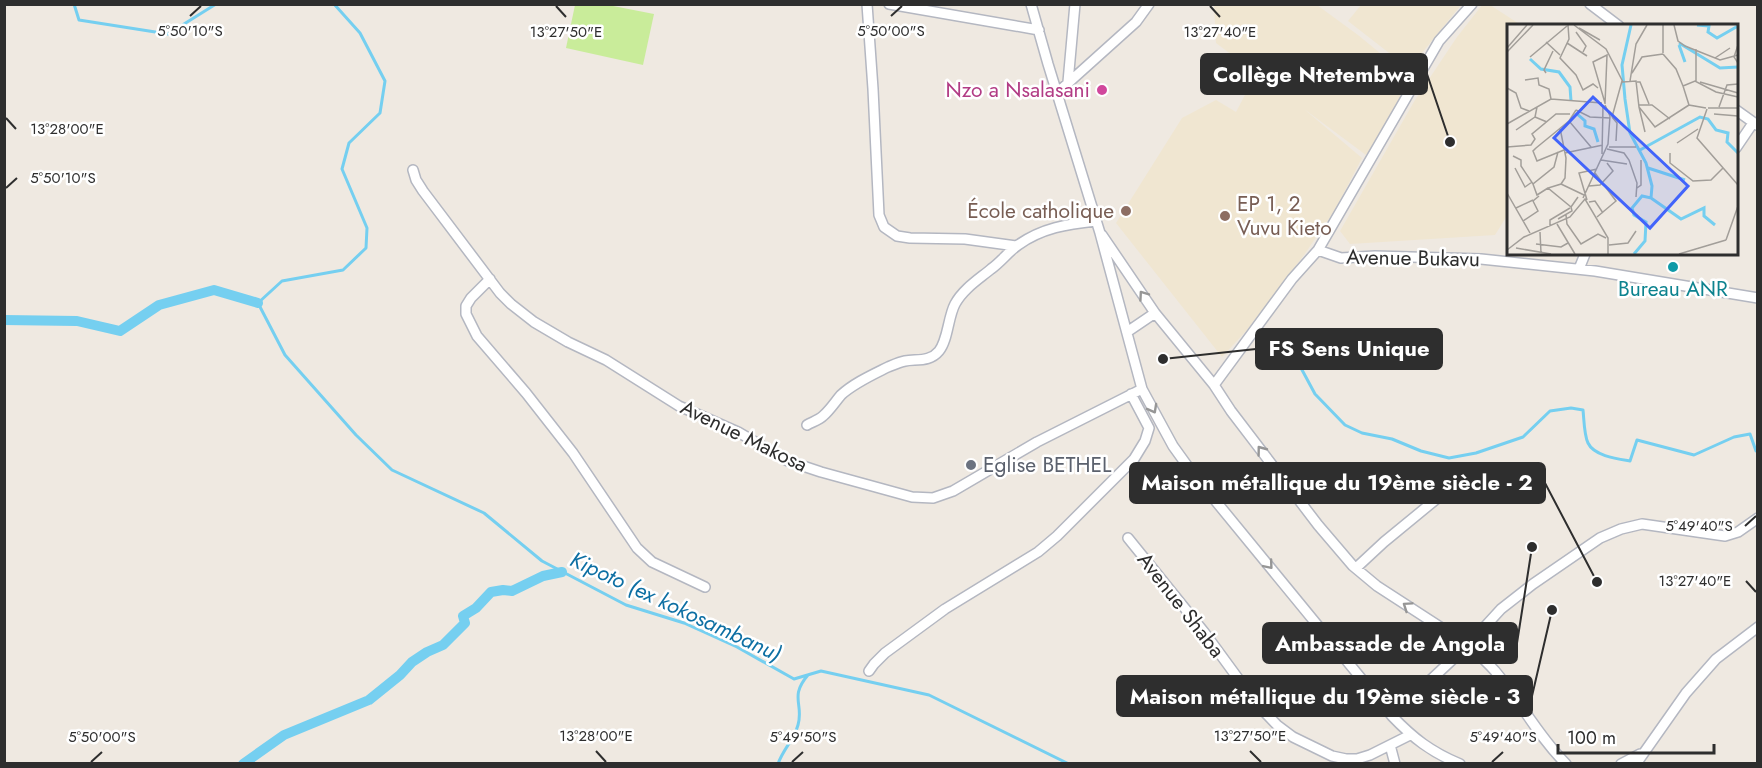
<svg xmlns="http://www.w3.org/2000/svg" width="1762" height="768" viewBox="0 0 1762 768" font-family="Jost,sans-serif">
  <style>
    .education { fill: #f0e6d1 }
    .pitch { fill: #c9ec9a }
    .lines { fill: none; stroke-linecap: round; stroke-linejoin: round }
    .stream { stroke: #75cff0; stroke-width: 3 }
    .canal { stroke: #75cff0; stroke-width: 10 }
    .minor-casing { stroke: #b4b7c1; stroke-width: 12 }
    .minor { stroke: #fff; stroke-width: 9 }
    .oneway { stroke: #969696 }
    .ticks { fill: none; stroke: #2e2e2e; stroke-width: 2 }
    .hotel-dot { fill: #d1479c; stroke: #fff; stroke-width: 2 }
    .education-dot { fill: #8d6e63; stroke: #fff; stroke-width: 2 }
    .culture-dot { fill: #0f9aa8; stroke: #fff; stroke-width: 2 }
    .worship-dot { fill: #6b7280; stroke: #fff; stroke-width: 2 }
    .labels { text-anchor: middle; stroke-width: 5; stroke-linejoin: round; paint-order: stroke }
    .hotel-label { font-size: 21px; fill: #b23c85; stroke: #fff; text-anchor: end }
    .education-label { font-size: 21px; fill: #785e54; stroke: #fff; text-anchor: start }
    .street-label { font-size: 21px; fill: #2e2e2e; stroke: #fff }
    .culture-label { font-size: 21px; fill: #0d838f; stroke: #fff }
    .worship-label { font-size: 21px; fill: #5b616d; stroke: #fff; text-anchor: start }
    .water-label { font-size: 22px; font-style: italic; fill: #0d6fa3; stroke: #fff }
    .inset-river { fill: none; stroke: #75cff0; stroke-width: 3 }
    .inset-road { fill: none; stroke: #a29e99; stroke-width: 1.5 }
    .view { fill: #4264fb; fill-opacity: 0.15; stroke: #4264fb; stroke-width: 3 }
    .inset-edge { fill: none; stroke: #2e2e2e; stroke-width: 3 }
    .ticks-label { font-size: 15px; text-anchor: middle; fill: #2e2e2e; stroke: #fff; stroke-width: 5; stroke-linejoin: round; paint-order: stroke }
    .leader { fill: none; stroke: #2e2e2e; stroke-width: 2 }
    .callout-dot { fill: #2e2e2e; stroke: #fff; stroke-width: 2 }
    .callout { fill: #2e2e2e; stroke: #2e2e2e; stroke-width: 2 }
    .callout-label { font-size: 22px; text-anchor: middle; font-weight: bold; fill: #fff }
  </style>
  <rect width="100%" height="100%" fill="#efe9e1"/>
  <path class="education" d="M1483,4L1490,5L1521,25L1508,26V214L1495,235L1350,244L1340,231L1415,100L1457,37Z
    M1214,5H1317L1358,35L1413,80L1390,122L1366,155L1304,109L1362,158L1335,210L1304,255L1247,330L1222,357L1116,223L1182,118L1216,100L1236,112L1255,76L1284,94L1216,43Z
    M1361,5V4L1461,5L1417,59L1402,63L1348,21Z"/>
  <path class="pitch" d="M575,5H608L654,14L643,65L566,48Z"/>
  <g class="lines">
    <path class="stream" d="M74,4L79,20L168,34L216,4
      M334,4L360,33L385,81L380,113L349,143L342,169L367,228L366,248L343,270L282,281L258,303L285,355L356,435L392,470L484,513L542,561L626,605L684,623L737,647L794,679L821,671L929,695L1069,764
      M1301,368L1315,394L1345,425L1362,433L1392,439L1421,451L1449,458L1476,453L1523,437L1550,411L1571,408L1583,410C1584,419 1584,435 1588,443C1594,456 1618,459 1630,461L1637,440L1694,455L1734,437L1750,434L1756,451H1758
      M778,764C783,749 794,740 798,725C804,704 789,697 808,675"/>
    <path class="canal" d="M4,320L77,321L120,331L159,305L214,290L258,303
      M243,764L284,735L369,700L400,675L412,662L427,652L443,645L465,623L463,616L476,608L491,592L503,590L512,591L543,576L562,572"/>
    <g class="minor-casing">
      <path id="minor" d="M867,4L873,89L879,215L884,227L897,236L910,238L965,239L1016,246
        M889,4L1039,30
        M1031,4L1048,64L1100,233L1142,389L1173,446L1191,471L1392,716C1413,738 1431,752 1460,764
        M1590,4L1619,26
        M1068,82L1075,4
        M1057,93L1136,22L1149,4
        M1736,110L1757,125
        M1736,148L1753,123
        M413,170L416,180L423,191L500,293L511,304L534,322L568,342L606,360L679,406L738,432L788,461L821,472L912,497L933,498L953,491L1037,442L1142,389
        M1102,235L1155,313L1214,385L1231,411L1318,525L1353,566L1377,586L1468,645C1477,653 1487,662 1495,671C1520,701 1538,736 1566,764
        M1318,250L1341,258L1375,256L1481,259L1595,271L1758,298
        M1579,269L1585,254
        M490,279L471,298L466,306V314L477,336L526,393L573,453L637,548L652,562L705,587
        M1127,332L1155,313
        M1214,385L1292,279L1318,250L1439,41L1472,4
        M807,425C812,422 819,420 823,416C830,410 835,402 841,395C854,383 872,375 888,367C893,365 900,362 905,361C917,359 930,362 939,351C948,340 948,317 955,304C963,289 979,279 991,269C1001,262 1008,252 1018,245C1042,228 1067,224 1096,221
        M1128,538L1204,632L1256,703L1277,725L1293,737L1332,756L1346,759H1357L1370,755L1410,735
        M1356,568L1384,542L1440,496L1468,481L1514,472
        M869,671L874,664L885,653L945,609L1038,552L1057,536L1134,459L1145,441L1149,428L1131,394
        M1392,716L1468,645L1501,609L1533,584L1600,538L1621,529L1642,524L1725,536L1738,532L1758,518
        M1390,745L1395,764
        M1621,764L1640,754
        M1636,764L1686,693L1716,659L1758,627"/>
    </g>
    <use href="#minor" class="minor"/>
  </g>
  <defs><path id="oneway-chevron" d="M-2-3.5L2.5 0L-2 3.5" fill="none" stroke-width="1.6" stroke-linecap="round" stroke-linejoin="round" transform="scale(1.5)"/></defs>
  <g class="oneway">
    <use href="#oneway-chevron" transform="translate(1143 295) rotate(-125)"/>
    <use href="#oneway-chevron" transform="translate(1153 409) rotate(61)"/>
    <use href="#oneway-chevron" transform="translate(1261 450) rotate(-127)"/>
    <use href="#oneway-chevron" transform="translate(1269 565) rotate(50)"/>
    <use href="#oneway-chevron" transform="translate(1407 606) rotate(-146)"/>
  </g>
  <path class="ticks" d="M556,6L566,17M1210,6L1220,17M190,16L201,6M891,16L902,6M6,118L16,129M6,188L17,178M1745,526L1756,516M1746,581L1756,592M596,751L606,762M1250,751L1261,762M91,762L102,752M792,762L803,752M1492,762L1503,752"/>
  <circle class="hotel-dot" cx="1102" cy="90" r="6"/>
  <g class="education-dot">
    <circle cx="1126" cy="211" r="6"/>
    <circle cx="1225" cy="216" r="6"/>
  </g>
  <circle class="culture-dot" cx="1673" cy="267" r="6"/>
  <circle class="worship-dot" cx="971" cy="465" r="6"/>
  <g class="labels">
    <g class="hotel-label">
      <text x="1090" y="97">Nzo a Nsalasani</text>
    </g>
    <g class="education-label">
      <text x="1237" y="211">EP 1, 2<tspan x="1237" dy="24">Vuvu Kieto</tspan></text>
      <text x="1114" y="218" text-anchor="end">École catholique</text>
    </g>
    <g class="street-label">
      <text transform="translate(1413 258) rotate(1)" y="7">Avenue Bukavu</text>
      <text transform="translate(744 436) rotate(26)" y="7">Avenue Makosa</text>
      <text transform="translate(1181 605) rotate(52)" y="7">Avenue Shaba</text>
    </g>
    <g class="culture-label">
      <text x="1673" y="296">Bureau ANR</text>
    </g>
    <g class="worship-label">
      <text x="983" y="472">Eglise BETHEL</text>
    </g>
    <g class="water-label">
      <text transform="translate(676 606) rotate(25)" y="8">Kipoto (ex kokosambanu)</text>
    </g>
  </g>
  <g transform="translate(1507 24)">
    <rect width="231" height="231" fill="#efe9e1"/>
    <path class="inset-river" d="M124,1L115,41L118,75L123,109L139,139L145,162L144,174L135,172L125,184L127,191L139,198L138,217L127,230M190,1L202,2L201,8L210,14L231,2M172,19L213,44L231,43M172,21L178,38M23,35L34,45L52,48L63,63L64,77M69,89L78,97V102L87,105L91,118M133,126L193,93L201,95L209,106L221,109L220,118L231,129M141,144L178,156M144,174L174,195L197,184V192L208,201"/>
    <path class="inset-road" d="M61,1L62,15L53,34L69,51L76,66L86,60L91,64M67,1L99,25L116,58L129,57L132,83L148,103L182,81M167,1L171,17L178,22L213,36L231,31M72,4L93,16M69,8L79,22L76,28M39,18L53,31M60,19L80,32M231,21L227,33L231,39M0,24L20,1M189,25V57M0,28L26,1M156,29V1M156,30L169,45L176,62M23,33L60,2M208,34L223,24M39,49L37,46L46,27M125,49L135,33L156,30M18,56L31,54L32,61L42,65L44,75M123,57L129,20L140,1M130,58H133L142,80M193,58L231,69M0,64L9,69L14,84L22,87M98,79L86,38L100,31L98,80M132,81H145L163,95M30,83L28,93L40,98M132,83L138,108M212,83L220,61L231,60M199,84L182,81L176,62L188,57L209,68L231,73M201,84H231M200,85L190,114L231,161M69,86L62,97L84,123M69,86L83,93L103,94M207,90L231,92M105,93L115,57M105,93L110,99L109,117M0,100L44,75L95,79M53,104L59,134L58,154L54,160L41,164L64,183M9,106L28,93M170,119L191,105M0,123L24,121L28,115L25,110L49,90H63M102,123H129M29,124L26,127L30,137L57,126M29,124L62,97M100,125L117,129L122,136L130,159L129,173M58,129L96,121M163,129V139L186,157L204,156L216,144M95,130L96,82M6,132L14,136V142L26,160M94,136L120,140M8,144L18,163L25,158M88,149L109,177L90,193M54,160L77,171M82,162L93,161L106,147L100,139M41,164L30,171L26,160L47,143L51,128M130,164L134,161V136M0,169L23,209M76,174L101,120L103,92L98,81M80,176L72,149L90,145M82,178L88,177L96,189M9,184L26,176M59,191L60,200L74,220L91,210L99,214M51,195L65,187L64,183L71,173M16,197L31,187L26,177L32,172M50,200L68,230M43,202V196L63,184M33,208L34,229M219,216L231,182M29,220L54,223L61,219M102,221L121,219L129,207M9,224L44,230M0,226L17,213L63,193L78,175L101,214V230M172,230L219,216"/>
    <path class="view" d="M86,73L181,162L143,204L47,114Z"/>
    <rect width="231" height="231" class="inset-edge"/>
  </g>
  <g class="ticks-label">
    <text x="190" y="36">5°50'10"S</text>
    <text x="891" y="36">5°50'00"S</text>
    <text x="566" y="37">13°27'50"E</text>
    <text x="1220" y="37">13°27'40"E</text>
    <text x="67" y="134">13°28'00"E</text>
    <text x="63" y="183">5°50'10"S</text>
    <text x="1699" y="531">5°49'40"S</text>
    <text x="1695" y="586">13°27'40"E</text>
    <text x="596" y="741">13°28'00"E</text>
    <text x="1250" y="741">13°27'50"E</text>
    <text x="102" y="742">5°50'00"S</text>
    <text x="803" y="742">5°49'50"S</text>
    <text x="1503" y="742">5°49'40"S</text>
  </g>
  <path class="leader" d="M1450 142L1427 74M1163 359L1256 349M1597 582L1545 483M1532 547L1517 643M1552 610L1532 696"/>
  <g class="callout-dot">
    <circle cx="1450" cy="142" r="6"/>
    <circle cx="1163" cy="359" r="6"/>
    <circle cx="1597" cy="582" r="6"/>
    <circle cx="1532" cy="547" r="6"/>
    <circle cx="1552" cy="610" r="6"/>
  </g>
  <g class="callout">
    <rect x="1201" y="54" width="226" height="40" rx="6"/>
    <rect x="1256" y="329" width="186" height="40" rx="6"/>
    <rect x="1130" y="463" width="415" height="40" rx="6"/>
    <rect x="1263" y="623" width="254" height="40" rx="6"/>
    <rect x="1117" y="676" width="415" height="40" rx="6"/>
  </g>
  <g class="callout-label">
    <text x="1314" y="82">Collège Ntetembwa</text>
    <text x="1349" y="356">FS Sens Unique</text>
    <text x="1337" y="490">Maison métallique du 19ème siècle - 2</text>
    <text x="1390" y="651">Ambassade de Angola</text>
    <text x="1325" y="704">Maison métallique du 19ème siècle - 3</text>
  </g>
  <rect width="1762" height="768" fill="none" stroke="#2e2e2e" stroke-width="12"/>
  <path d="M1558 744v9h156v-9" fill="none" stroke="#2e2e2e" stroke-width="3"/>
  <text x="1567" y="744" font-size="18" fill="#2e2e2e" stroke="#ffffff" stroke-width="4.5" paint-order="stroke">100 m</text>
</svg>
